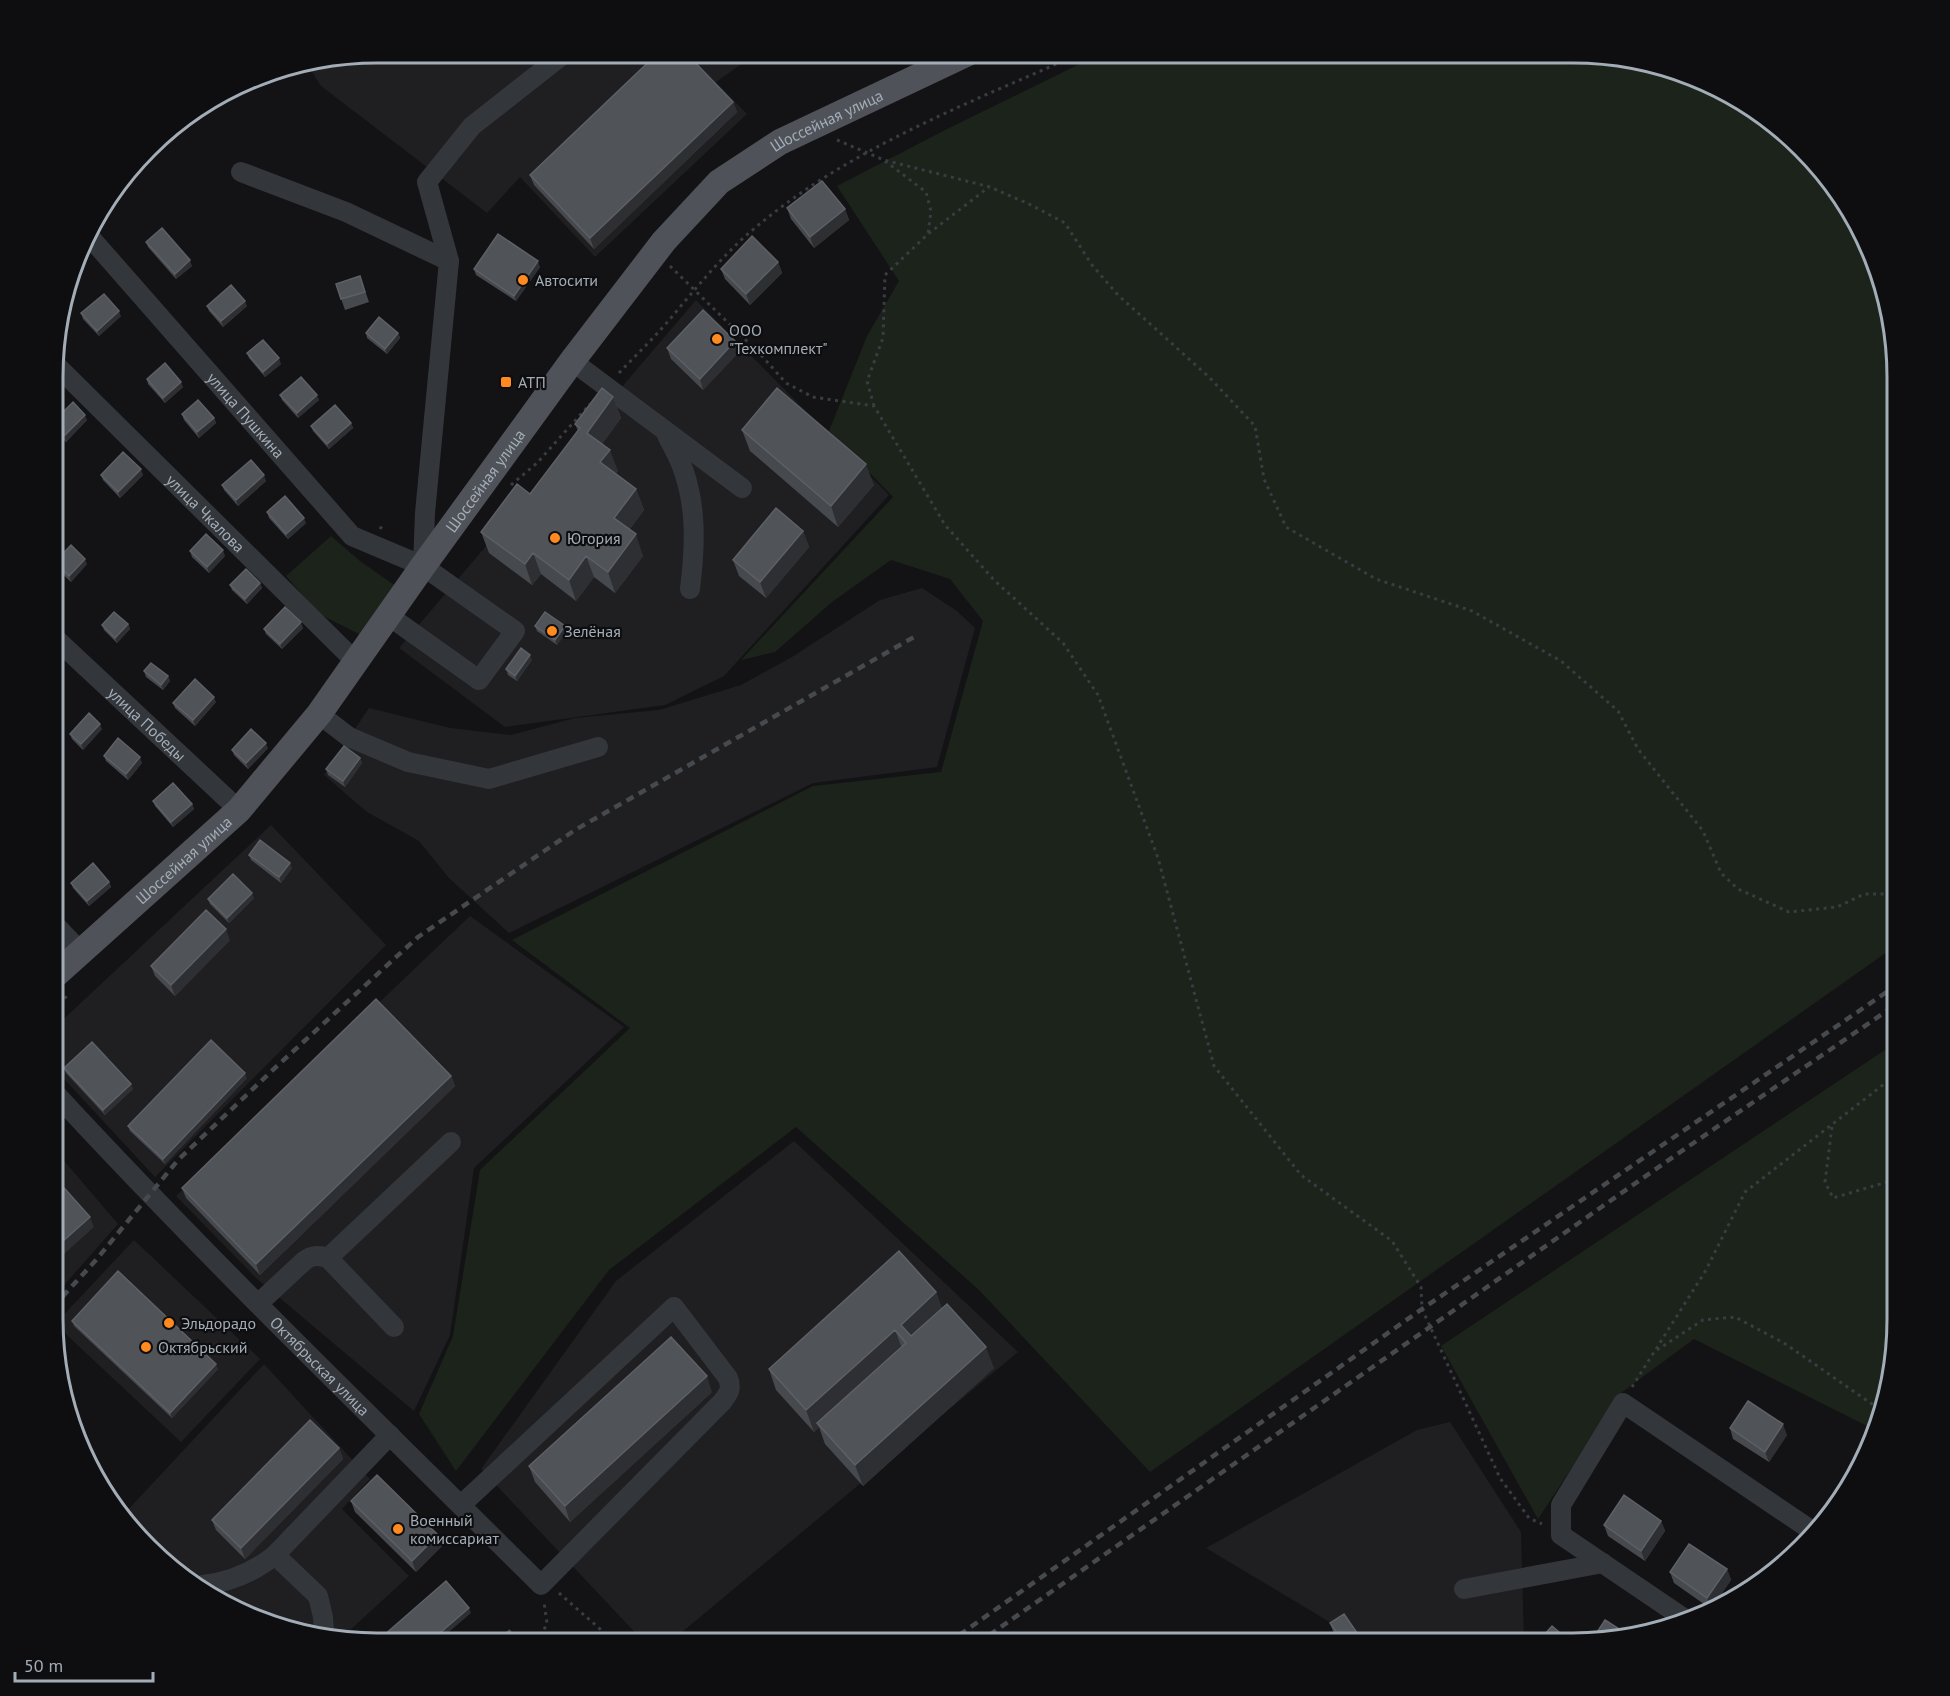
<svg xmlns="http://www.w3.org/2000/svg" width="1950" height="1696" viewBox="0 0 1950 1696" font-family="'PT Sans',sans-serif">
  <style>
    .built { fill: #1f1f22 }
    .green { fill: #1b231b }
    .lines { fill: none; stroke-linecap: round; stroke-linejoin: round }
    .path { stroke: #393d41; stroke-width: 3; stroke-dasharray: 3 4.5; stroke-linecap: butt }
    .minor { stroke: #33363a; stroke-width: 20 }
    .major { stroke: #4f5359; stroke-width: 26 }
    .rail { stroke: #464a4f; stroke-width: 4.5; stroke-dasharray: 8 6; stroke-linecap: butt }
    .wall { fill: #46494d }
    .shaded-wall { fill: #2d2f32 }
    .building { fill: #505358; stroke: #5d6167; stroke-width: 1.5 }
    .poi-dot { fill: #ff8a20; stroke: #0e0e10; stroke-width: 2 }
    .labels { text-anchor: middle; stroke-width: 4.5; stroke-linejoin: round; paint-order: stroke }
    .street-label { font-size: 16px; fill: #a3adb7; stroke: #0e0e10 }
    .poi-label { font-size: 16px; fill: #a3adb7; stroke: #0e0e10; text-anchor: start }
    .rim { fill: none; stroke: #a3adb7; stroke-width: 3 }
  </style>
  <rect width="100%" height="100%" fill="#131315"/>
  <path class="built" d="M377,53H757L716,82L747,114L595,257L520,177L487,213L321,86L307,64Z
    M696,300L889,495L724,676L665,705L505,727L399,648Z
    M922,588L957,611L975,628L937,767L813,783L509,933L449,878L419,841L367,812L324,775L369,708L450,728L511,735L575,718L659,710L741,685L792,657L880,600Z
    M271,825L386,945L155,1177L54,1068V1028Z
    M470,916L624,1027L474,1168L450,1335L414,1411L256,1278L176,1196Z
    M794,1141L1018,1352L669,1643H645L481,1469L616,1281Z
    M54,1149L118,1224L58,1292L53,1286Z
    M134,1240L260,1359L181,1442L55,1324Z
    M264,1364L370,1479L342,1509L409,1576L348,1632L345,1637L253,1619L147,1548L124,1514Z
    M1450,1422L1521,1532L1524,1643H1351L1338,1627L1206,1548L1417,1430Z"/>
  <path class="green" d="M1102,53H1595L1716,86L1803,148L1873,253L1897,355V945L1150,1472L979,1290L796,1127L609,1270L456,1471L419,1414L453,1336L480,1170L630,1028L512,940L813,786L941,772L983,621L950,579L891,560L832,602L775,652L741,660L893,497L829,431L867,336L899,281L837,186L947,129Z
    M331,536L360,561L397,587L361,635L319,614L286,576Z
    M1897,1042V1319L1875,1430L1694,1339L1621,1393L1538,1519L1441,1346Z"/>
  <g class="lines">
    <path class="path" d="M837,140L884,160L990,187L1029,204L1065,223L1092,265L1118,295L1209,377L1255,426L1264,479L1286,527L1376,579L1472,611L1561,661L1618,711L1638,749L1703,831L1721,873L1738,889L1789,912L1837,907L1864,894H1897
      M885,161L926,192L931,211L928,234
      M670,266L761,355L786,383L813,397L874,406L945,525L994,580L1063,643L1098,695L1158,858L1214,1066L1301,1175L1392,1241L1421,1287L1422,1309L1500,1478L1529,1518L1542,1524
      M619,373C638,353 658,334 675,313C696,288 716,264 739,242C836,153 963,106 1081,53
      M874,406L867,381L883,338L885,275L928,234L989,187
      M511,485L537,463L590,404
      M380,529L384,523
      M54,1009L70,993
      M1832,1127L1825,1182L1833,1198L1897,1179
      M1657,1350L1703,1320L1735,1317L1784,1343L1872,1404L1878,1416
      M1632,1387L1706,1270L1745,1192L1897,1074
      M559,1593L616,1643
      M538,1643L547,1623L544,1602"/>
    <g class="minor">
      <path d="M241,172L346,212L449,261"/>
      <path id="s1" d="M89,236L352,536L423,566L515,631L479,680L389,616"/>
      <path d="M572,361L742,488"/>
      <path id="s2" d="M55,364L356,662"/>
      <path d="M667,435C672,446 679,457 683,469C697,508 695,548 690,589"/>
      <path d="M423,566L425,513L449,261L427,182L472,126L565,53"/>
      <path id="s3" d="M55,638L239,810"/>
      <path d="M319,714L349,737L408,762L489,779L598,747"/>
      <path d="M54,924L81,952"/>
      <path id="s4" d="M54,1092C211,1262 377,1422 541,1585L722,1402C729,1393 732,1389 728,1378L674,1307L461,1505"/>
      <path d="M328,1258L451,1142"/>
      <path d="M259,1303L304,1261C312,1255 318,1255 328,1258L394,1327"/>
      <path d="M275,1555L318,1596L323,1617L324,1633"/>
      <path d="M203,1585C230,1582 254,1572 275,1555L390,1435"/>
      <path d="M1464,1589L1603,1563"/>
      <path d="M1685,1619L1561,1535V1505L1623,1403L1808,1528"/>
    </g>
    <path class="major" id="s5" d="M54,976L239,810L319,714L423,566L572,361L664,241L719,182L780,142L968,53"/>
    <path class="rail" d="M53,1307L96,1260L178,1160L276,1067L418,937L575,830L914,637
      M496,1643L511,1631
      M948,1643L1422,1309L1897,985
      M978,1643L1673,1157L1897,1004"/>
  </g>
  <path class="wall" d="M817,53H826L819,57Z
    M733,102L737,112L594,249L534,185L530,175Z
    M787,208L845,209L849,220L814,248L791,219Z
    M146,242L192,266L176,279L148,247Z
    M778,262L782,273L750,305L725,279L721,269Z
    M540,267L516,301L476,275L474,269Z
    M360,276L369,302L345,310L336,284Z
    M207,306H247L223,327L209,311Z
    M81,313L121,316L99,336L83,319Z
    M366,333H398L400,338L387,354L367,338Z
    M667,348L739,352L703,390L671,359Z
    M247,353L281,364L265,377L249,358Z
    M147,379L183,387L165,403L148,384Z
    M280,395L319,400L298,418L282,400Z
    M613,397L621,418L602,444L618,471L615,474L636,489L644,510L629,530L643,556L615,593L594,577L576,601L541,574L532,585L489,553L481,532L530,494L578,431L575,424Z
    M182,414L214,418L216,423L199,438L184,420Z
    M55,420H87L66,442L55,431Z
    M351,423L353,428L329,449L313,431L311,426Z
    M742,430L874,485L838,527L750,451Z
    M101,475H143L120,498L103,480Z
    M266,481L238,506L224,490L222,485Z
    M267,512L306,523L288,539L269,518Z
    M803,531L809,547L766,598L739,576L733,560Z
    M190,551L225,556L209,573L192,557Z
    M55,562L87,564L71,582L56,568Z
    M260,583L262,588L247,604L232,590L230,585Z
    M128,624L130,629L117,643L104,630L102,625Z
    M535,626L567,631L557,645L537,631Z
    M303,628L282,649L266,634L264,629Z
    M532,660L517,681L508,675L506,669Z
    M144,671L168,676L170,681L163,690L146,677Z
    M216,702L195,726L175,708L173,703Z
    M102,729L83,750L72,739L70,734Z
    M268,748L248,769L234,755L232,750Z
    M104,756L142,763L128,780L106,761Z
    M360,758L362,763L345,787L328,775L326,769Z
    M153,801L192,804L194,809L173,827L155,806Z
    M249,855L292,868L281,883L251,860Z
    M109,882L111,887L89,906L73,888L71,883Z
    M254,898L229,923L210,904L208,899Z
    M230,940L175,996L155,976L151,966Z
    M64,1068L133,1089L105,1115L66,1073Z
    M451,1076L455,1086L260,1275L186,1198L182,1188Z
    M247,1078L165,1164L130,1131L128,1126Z
    M936,1292L942,1309L994,1368L863,1486L825,1444L819,1427L814,1432L776,1390L769,1369Z
    M72,1321L218,1369L172,1418L74,1326Z
    M712,1392L570,1522L535,1482L529,1466Z
    M1730,1428L1787,1435L1769,1462L1733,1439Z
    M339,1448L343,1459L245,1559L216,1530L212,1520Z
    M351,1501L442,1546L416,1572L355,1512Z
    M1661,1521L1665,1531L1645,1561L1608,1536L1604,1525Z
    M1727,1569L1731,1580L1711,1609L1674,1583L1670,1572Z
    M1330,1623L1364,1643H1341L1334,1634Z"/>
  <path class="shaded-wall" d="M733,102L737,112L594,249L590,238Z
    M845,209L849,220L814,248L810,237Z
    M190,260L192,266L176,279L175,274Z
    M538,261L540,267L516,301L514,296Z
    M778,262L782,273L750,305L746,294Z
    M245,301L247,306L223,327L221,321Z
    M119,311L121,316L99,336L97,331Z
    M398,333L400,338L387,354L385,349Z
    M735,341L739,352L703,390L700,379Z
    M279,358L281,364L265,377L263,372Z
    M181,382L183,387L165,403L163,398Z
    M317,395L319,400L298,418L297,413Z
    M613,397L621,418L595,454L587,433Z
    M85,415L87,420L66,442L64,436Z
    M214,418L216,423L199,438L197,432Z
    M351,423L353,428L329,449L327,444Z
    M610,450L618,471L608,484L600,462Z
    M866,464L874,485L838,527L831,506Z
    M141,469L143,475L120,498L118,492Z
    M264,475L266,481L238,506L236,500Z
    M636,489L644,510L622,540L614,518Z
    M304,518L306,523L288,539L286,534Z
    M803,531L809,547L766,598L760,582Z
    M636,534L643,556L615,593L608,572Z
    M223,550L225,556L209,573L207,567Z
    M533,553L541,574L532,585L525,564Z
    M586,556L594,577L576,601L569,580Z
    M85,559L87,564L71,582L69,576Z
    M260,583L262,588L247,604L245,599Z
    M301,622L303,628L282,649L280,644Z
    M128,624L130,629L117,643L115,638Z
    M565,626L567,631L557,645L555,640Z
    M530,655L532,660L517,681L515,676Z
    M168,676L170,681L163,690L161,685Z
    M62,685L64,690L55,700V693Z
    M214,697L216,702L195,726L193,720Z
    M100,724L102,729L83,750L81,744Z
    M266,743L268,748L248,769L246,763Z
    M140,757L142,763L128,780L126,774Z
    M360,758L362,763L345,787L343,781Z
    M192,804L194,809L173,827L171,822Z
    M290,863L292,868L281,883L279,877Z
    M109,882L111,887L89,906L87,901Z
    M252,893L254,898L229,923L227,918Z
    M226,929L230,940L175,996L171,985Z
    M245,1073L247,1078L165,1164L163,1159Z
    M451,1076L455,1086L260,1275L256,1264Z
    M131,1084L133,1089L105,1115L103,1110Z
    M90,1217L94,1227L53,1264V1250Z
    M936,1292L944,1314L908,1346L901,1325Z
    M895,1330L903,1351L817,1423L819,1427L814,1432L806,1410Z
    M986,1347L994,1368L863,1486L855,1465Z
    M216,1364L218,1369L172,1418L170,1413Z
    M707,1376L712,1392L570,1522L565,1506Z
    M1783,1424L1787,1435L1769,1462L1765,1452Z
    M339,1448L343,1459L245,1559L241,1548Z
    M1661,1521L1665,1531L1645,1561L1641,1551Z
    M438,1535L442,1546L416,1572L412,1561Z
    M1727,1569L1731,1580L1711,1609L1707,1598Z
    M469,1608L471,1613L436,1643H428Z
    M1565,1637L1567,1643H1560Z"/>
  <path class="building" d="M658,53H686L733,102L590,238L530,175Z
    M822,181L845,209L810,237L787,208Z
    M162,228L190,260L175,274L146,242Z
    M498,234L538,261L514,296L474,269Z
    M752,236L778,262L746,294L721,269Z
    M360,276L365,292L341,299L336,284Z
    M231,285L245,301L221,321L207,306Z
    M104,294L119,311L97,331L81,313Z
    M703,310L735,341L700,379L667,348Z
    M379,317L398,333L385,349L366,333Z
    M263,340L279,358L263,372L247,353Z
    M165,363L181,382L163,398L147,379Z
    M301,377L317,395L297,413L280,395Z
    M602,388L613,397L587,433L610,450L600,462L636,489L614,518L636,534L608,572L586,556L569,580L533,553L525,564L481,532L517,484L530,494L580,428L575,424Z
    M777,388L866,464L831,506L742,430Z
    M198,400L214,418L197,432L182,414Z
    M73,402L85,415L64,436L55,428V420Z
    M335,405L351,423L327,444L311,426Z
    M123,452L141,469L118,492L101,475Z
    M251,460L264,475L236,500L222,485Z
    M285,496L304,518L286,534L267,512Z
    M776,508L803,531L760,582L733,560Z
    M206,534L223,550L207,567L190,551Z
    M71,545L85,559L69,576L55,562Z
    M246,569L260,583L245,599L230,585Z
    M285,607L301,622L280,644L264,629Z
    M114,612L128,624L115,638L102,625Z
    M545,612L565,626L555,640L535,626Z
    M521,648L530,655L515,676L506,669Z
    M151,663L168,676L161,685L144,671Z
    M55,679L62,685L55,693Z
    M195,679L214,697L193,720L173,703Z
    M89,713L100,724L81,744L70,734Z
    M251,729L266,743L246,763L232,750Z
    M118,738L140,757L126,774L104,756Z
    M344,746L360,758L343,781L326,769Z
    M173,783L192,804L171,822L153,801Z
    M260,840L290,863L279,877L249,855Z
    M93,863L109,882L87,901L71,883Z
    M233,874L252,893L227,918L208,899Z
    M206,910L226,929L171,985L151,966Z
    M376,999L451,1076L256,1264L182,1188Z
    M211,1040L245,1073L163,1159L128,1126Z
    M92,1042L131,1084L103,1110L64,1068Z
    M57,1180L90,1217L53,1250L54,1183Z
    M899,1251L936,1292L901,1325L911,1336L947,1304L986,1347L855,1465L817,1423L906,1343L895,1330L806,1410L769,1369Z
    M118,1271L216,1364L170,1413L72,1321Z
    M671,1337L707,1376L565,1506L529,1466Z
    M1748,1401L1783,1424L1765,1452L1730,1428Z
    M310,1420L339,1448L241,1548L212,1520Z
    M1851,1472L1853,1473L1832,1505L1831,1504Z
    M377,1475L438,1535L412,1561L351,1501Z
    M1624,1495L1661,1521L1641,1551L1604,1525Z
    M1689,1544L1727,1569L1707,1598L1670,1572Z
    M446,1581L469,1608L428,1643H375Z
    M1344,1614L1364,1643H1344L1330,1623Z
    M1605,1620L1627,1634L1595,1643H1590Z
    M1552,1626L1565,1637L1560,1643H1537Z"/>
  <g class="poi-dot">
    <circle cx="523" cy="280" r="6"/>
    <circle cx="717" cy="339" r="6"/>
    <rect x="500" y="376" width="12" height="12" rx="3"/>
    <circle cx="555" cy="538" r="6"/>
    <circle cx="552" cy="631" r="6"/>
    <circle cx="169" cy="1323" r="6"/>
    <circle cx="146" cy="1347" r="6"/>
    <circle cx="398" cy="1529" r="6"/>
  </g>
  <g class="labels">
    <g class="street-label">
      <text dy="6" stroke="none"><textPath href="#s5" startOffset="1164">Шоссейная улица</textPath></text>
      <text dy="6" stroke="none"><textPath href="#s1" startOffset="238">улица Пушкина</textPath></text>
      <text dy="6" stroke="none"><textPath href="#s5" startOffset="660">Шоссейная улица</textPath></text>
      <text dy="6" stroke="none"><textPath href="#s2" startOffset="212">улица Чкалова</textPath></text>
      <text dy="6" stroke="none"><textPath href="#s3" startOffset="126">улица Победы</textPath></text>
      <text dy="6" stroke="none"><textPath href="#s5" startOffset="174">Шоссейная улица</textPath></text>
      <text dy="6" stroke="none"><textPath href="#s4" startOffset="382">Октябрьская улица</textPath></text>
    </g>
    <g class="poi-label">
      <text x="535" y="286">Автосити</text>
      <text x="729" y="336">ООО<tspan x="729" dy="18">"Техкомплект"</tspan></text>
      <text x="518" y="388">АТП</text>
      <text x="567" y="544">Югория</text>
      <text x="564" y="637">Зелёная</text>
      <text x="181" y="1329">Эльдорадо</text>
      <text x="158" y="1353">Октябрьский</text>
      <text x="410" y="1526">Военный<tspan x="410" dy="18">комиссариат</tspan></text>
    </g>
  </g>
  <path d="M0 0H1950V1696H0ZM377 63H1573A314 314 0 0 1 1887 377V1319A314 314 0 0 1 1573 1633H377A314 314 0 0 1 63 1319V377A314 314 0 0 1 377 63Z" fill="#0e0e10" fill-rule="evenodd"/>
  <path class="rim" d="M377 63H1573A314 314 0 0 1 1887 377V1319A314 314 0 0 1 1573 1633H377A314 314 0 0 1 63 1319V377A314 314 0 0 1 377 63Z"/>
  <path d="M15 1672v9h138v-9" fill="none" stroke="#a3adb7" stroke-width="3"/>
  <text x="24" y="1672" font-size="18" fill="#a3adb7" stroke="#0e0e10" stroke-width="4.5" paint-order="stroke">50 m</text>
</svg>
